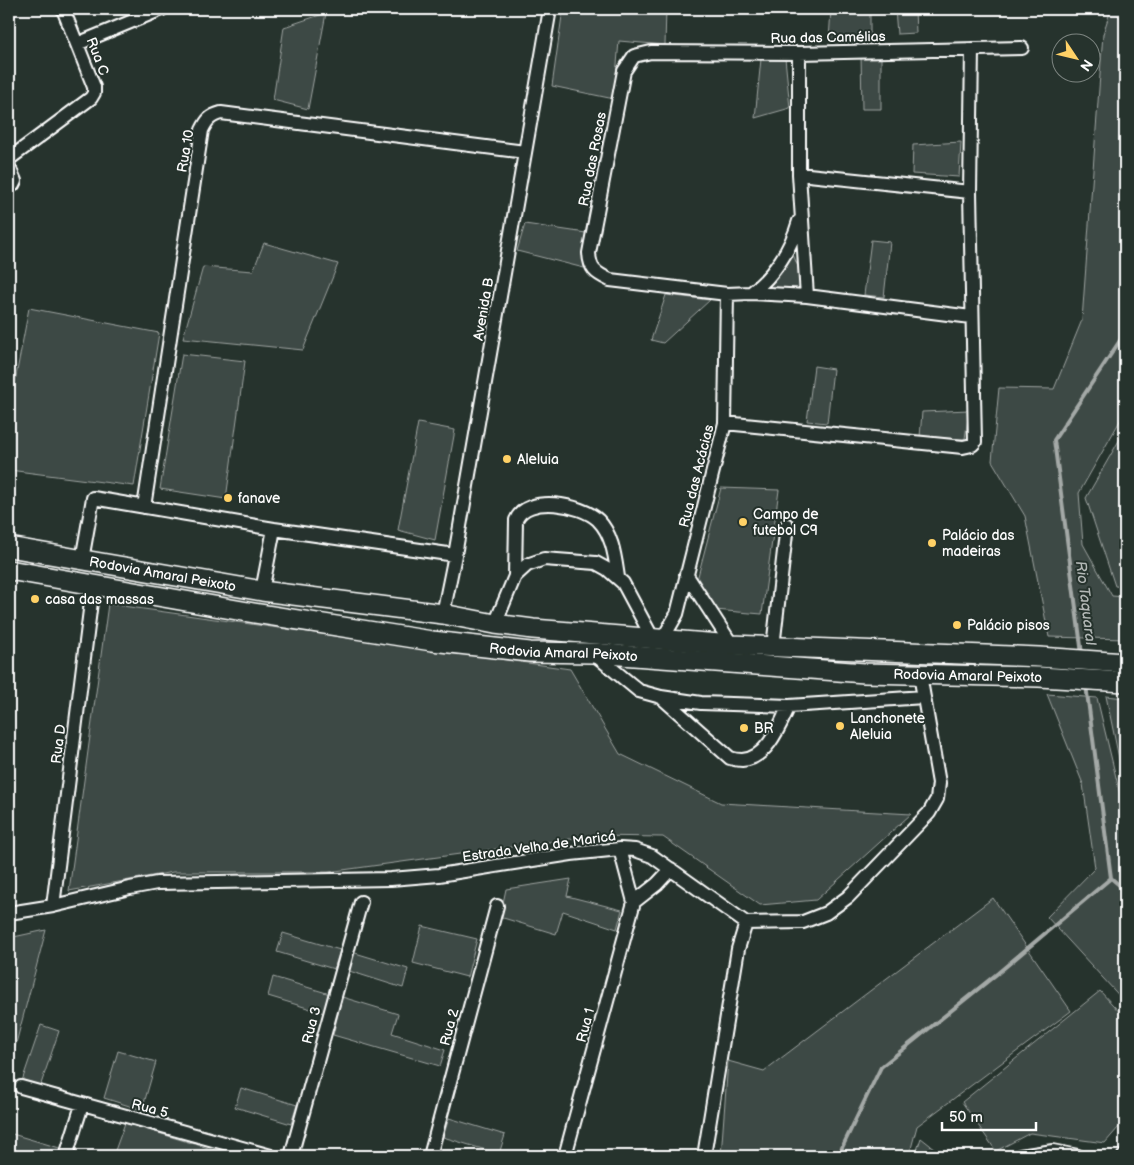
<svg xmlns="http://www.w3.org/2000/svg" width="1134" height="1165" viewBox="0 0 1134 1165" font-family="'Balsamiq Sans',sans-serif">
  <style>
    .green { fill: #3e4944; stroke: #9ea4a2 }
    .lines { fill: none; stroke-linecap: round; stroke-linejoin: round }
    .stream { stroke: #a4a9a7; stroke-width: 4 }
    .minor-casing { stroke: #fff; stroke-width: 16 }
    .highway-casing { stroke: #fff; stroke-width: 22 }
    .minor { stroke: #26332d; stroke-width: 12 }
    .highway { stroke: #26332d; stroke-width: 19 }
    .poi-dot { fill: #ffd166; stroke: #26332d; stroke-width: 2 }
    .labels { text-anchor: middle; stroke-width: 4; stroke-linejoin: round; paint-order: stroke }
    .street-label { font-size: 14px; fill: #fff; stroke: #26332d }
    .poi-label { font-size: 14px; fill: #fff; stroke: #26332d; text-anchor: start }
    .water-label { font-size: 15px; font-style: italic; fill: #b3b8b6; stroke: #26332d }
  </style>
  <rect width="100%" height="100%" fill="#26332d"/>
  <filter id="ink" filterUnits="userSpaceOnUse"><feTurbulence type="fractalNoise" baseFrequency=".02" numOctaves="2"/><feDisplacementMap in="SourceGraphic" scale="10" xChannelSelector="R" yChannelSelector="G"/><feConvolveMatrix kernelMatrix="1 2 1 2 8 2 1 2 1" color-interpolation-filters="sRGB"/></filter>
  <g filter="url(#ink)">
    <path class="green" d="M563,9H666L665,45L619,41L614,99L552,86Z
      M831,9H870V38L829,40Z
      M895,9H915L916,33L897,34Z
      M1111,9H1125V412L1079,493L1083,544L1112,596L1125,597V639L1049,637L1025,516L992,461L999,388L1054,389L1082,320L1103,34Z
      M326,13L308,109L273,100L284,27Z
      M861,54H881V109H862Z
      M785,58L790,108L755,118L761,59Z
      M961,142L959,177L912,174L913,145Z
      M525,224L586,233L584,268L517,251Z
      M871,240L890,242L884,297L864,295Z
      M264,243L338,264L303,350L183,338L203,267L253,271Z
      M791,249L798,267L800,286L795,292L765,289Z
      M666,295L710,300L663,343L651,340Z
      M29,308L159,333L134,486L9,470V413Z
      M182,354L245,361L226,499L160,489Z
      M814,366L833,369L827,423L807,421Z
      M969,410L965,439L920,437L922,412Z
      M418,423L455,430L435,540L398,530Z
      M1121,437H1125V587L1115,586L1086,498Z
      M721,488L779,490L762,614L715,610L697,580Z
      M108,604L570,669L620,754L721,803L911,814L816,900L760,905L663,837L592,836L328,872H173L69,891Z
      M1047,694L1097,698L1125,815V1002L1047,917L1095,868L1083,784Z
      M1106,696L1125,698V787Z
      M571,879L567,896L622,910L617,929L563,911L556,934L500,917L506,889Z
      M993,898L1071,1011L917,1126L909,1156H721L728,1061L764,1071Z
      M422,926L477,939L467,977L413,963Z
      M46,930L9,1070V938Z
      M283,933L340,950L334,969L277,952Z
      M352,952L408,969L403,988L346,970Z
      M273,977L330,994L324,1013L268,996Z
      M1100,991L1125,1018V1120L1105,1143L1030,1133L996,1151L962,1102Z
      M342,997L398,1014L392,1033L445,1050L440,1066L333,1035Z
      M41,1025L59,1031L40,1087L22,1081Z
      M118,1051L156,1062L142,1110L104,1098Z
      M241,1088L297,1105L291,1124L235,1107Z
      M449,1118L505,1135L499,1154L443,1137Z
      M125,1123L235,1156H113Z
      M9,1133L63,1149L61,1156H19L9,1153Z
      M921,1138L944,1156H915Z"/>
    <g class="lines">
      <path class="stream" d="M1082,654L1054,440L1125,333
        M1086,685L1111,878L1125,890
        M838,1156L881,1067L998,973L1111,878"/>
      <g class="minor-casing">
        <path id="minor" d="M77,44L162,9
          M799,53V174L807,296
          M9,159L91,98L94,93V87L63,9
          M9,167L15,181L13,185L9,186
          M799,174L970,192
          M751,293C774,275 791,249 799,221
          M971,317L807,296L751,293L727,294L610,280C595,273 590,269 589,253L624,71L634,56L651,52L799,53L1022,48
          M725,423L963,447L972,445L975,442L970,192L972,49
          M144,507L202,130C207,120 210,116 221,113L525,152
          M82,560L93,498L274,529L455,555
          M686,574L732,645
          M515,576L516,520C527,494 581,504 598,520C613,535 615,558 618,577
          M262,591L274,529
          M443,614L455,555L550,9
          M495,624L515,576L527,565L544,559L596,563L607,569L623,583L653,639
          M662,640L677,614L725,423L727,294
          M773,647L787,525
          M593,653L639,691L661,697L701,703L789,706L924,697
          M661,697L730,758C733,759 738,760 742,760C767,759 780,725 789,706
          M620,849L634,902L657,884L671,869
          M53,906L93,586
          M9,913L53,906L130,888L157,883L391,879L439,875L571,854L620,849L635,850L652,856L746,923L803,922L826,913L848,897L929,813L937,799L939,783L920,675
          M21,1087L271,1156
          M66,1156L82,1105
          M291,1156L361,902
          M430,1156L497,906
          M565,1156L634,902
          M704,1156L738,949L746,923
          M1020,1156L1053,1151L1078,1156
          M1124,1156L1125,1155"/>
      </g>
      <g class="highway-casing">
        <g id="highway">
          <path id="s1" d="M9,547L262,591L443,614L495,624L533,629L732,645L1039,657L1125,663"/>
          <path id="s2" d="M9,570L254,613L432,641L530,652L593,653L865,673L1039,677L1125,682"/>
        </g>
      </g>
      <use href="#minor" class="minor"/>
      <use href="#highway" class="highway"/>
    </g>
  </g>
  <g class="poi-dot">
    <circle cx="507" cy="459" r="5"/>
    <circle cx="228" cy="498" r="5"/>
    <circle cx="743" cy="522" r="5"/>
    <circle cx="932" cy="543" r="5"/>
    <circle cx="35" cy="599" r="5"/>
    <circle cx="957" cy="625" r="5"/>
    <circle cx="840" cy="726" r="5"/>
    <circle cx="744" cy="728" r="5"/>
  </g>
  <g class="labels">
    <g class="street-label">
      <text transform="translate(828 37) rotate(-1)" y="5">Rua das Camélias</text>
      <text transform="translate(98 56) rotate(69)" y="5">Rua C</text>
      <text transform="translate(185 151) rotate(-80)" y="5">Rua 10</text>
      <text transform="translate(592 159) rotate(-79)" y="5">Rua das Rosas</text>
      <text transform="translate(483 309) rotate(-80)" y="5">Avenida B</text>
      <text transform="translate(696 476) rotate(-76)" y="5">Rua das Acácias</text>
      <text dy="5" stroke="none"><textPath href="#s1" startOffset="156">Rodovia Amaral Peixoto</textPath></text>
      <text dy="5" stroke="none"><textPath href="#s2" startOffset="561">Rodovia Amaral Peixoto</textPath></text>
      <text dy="5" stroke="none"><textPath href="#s2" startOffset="966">Rodovia Amaral Peixoto</textPath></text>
      <text transform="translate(58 744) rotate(-83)" y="5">Rua D</text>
      <text transform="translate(539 846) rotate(-8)" y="5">Estrada Velha de Maricá</text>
      <text transform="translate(311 1025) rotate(-75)" y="5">Rua 3</text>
      <text transform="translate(585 1025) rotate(-75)" y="5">Rua 1</text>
      <text transform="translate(449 1027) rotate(-75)" y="5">Rua 2</text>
      <text transform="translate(150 1108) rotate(15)" y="5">Rua 5</text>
    </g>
    <g class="poi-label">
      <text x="517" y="464">Aleluia</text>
      <text x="238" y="503">fanave</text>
      <text x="753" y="519">Campo de<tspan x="753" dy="16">futebol C9</tspan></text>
      <text x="942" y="540">Palácio das<tspan x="942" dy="16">madeiras</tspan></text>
      <text x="45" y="604">casa das massas</text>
      <text x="967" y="630">Palácio pisos</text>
      <text x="850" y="723">Lanchonete<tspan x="850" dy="16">Aleluia</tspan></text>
      <text x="754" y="733">BR</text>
    </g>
    <g class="water-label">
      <text transform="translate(1086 603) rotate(83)" y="5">Rio Taquaral</text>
    </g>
  </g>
  <rect width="1134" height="1165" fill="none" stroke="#26332d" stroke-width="30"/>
  <rect x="15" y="15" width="1104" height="1135" fill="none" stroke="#fff" stroke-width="2" filter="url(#ink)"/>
  <g transform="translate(1076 58) rotate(125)"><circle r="24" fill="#26332d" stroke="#7d8581"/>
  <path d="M0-4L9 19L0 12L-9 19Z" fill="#ffd166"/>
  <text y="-8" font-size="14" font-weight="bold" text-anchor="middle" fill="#ffffff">N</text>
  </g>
  <path d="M942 1122v8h94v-8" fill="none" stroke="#ffffff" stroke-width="2.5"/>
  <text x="949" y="1122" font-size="15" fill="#ffffff" stroke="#26332d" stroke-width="4" paint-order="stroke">50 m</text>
</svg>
